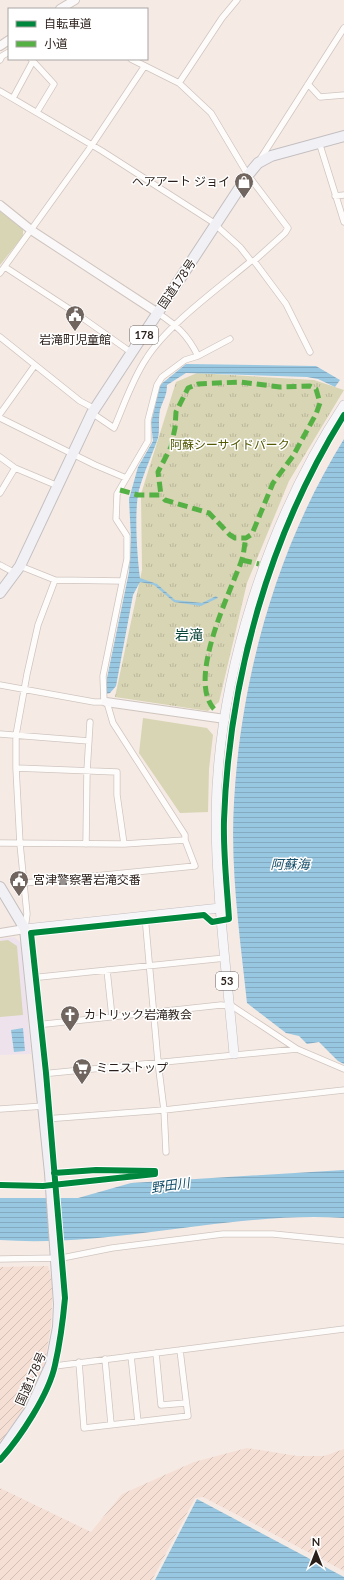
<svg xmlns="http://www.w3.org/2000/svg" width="344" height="1580" viewBox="0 0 344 1580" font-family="Lato,'Noto Sans JP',sans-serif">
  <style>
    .industrial { fill: url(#industrial-furrows) }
    .education { fill: #eee3ec }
    .grass { fill: #d7d5b4 }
    .park { fill: url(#park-tufts) }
    .water { fill: url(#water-rules) }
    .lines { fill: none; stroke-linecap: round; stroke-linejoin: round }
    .street-casing { stroke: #cfc5bf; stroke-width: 7 }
    .secondary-casing { stroke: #cfc5bf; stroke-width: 10 }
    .primary-casing { stroke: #c3bfc1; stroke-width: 10 }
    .highway-casing { stroke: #c3bfc1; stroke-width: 12 }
    .street { stroke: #fefcfb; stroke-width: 5.5 }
    .secondary { stroke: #faf8f9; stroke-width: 8 }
    .primary { stroke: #f6f5f8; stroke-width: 9 }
    .highway { stroke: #f1f1f5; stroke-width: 10 }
    .quiet { stroke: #56b145; stroke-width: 5; stroke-dasharray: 10 5; stroke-linecap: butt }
    .cycleway-casing { stroke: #fff; stroke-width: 8 }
    .cycleway { stroke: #00873e; stroke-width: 6 }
    .labels { text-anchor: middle; stroke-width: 3; stroke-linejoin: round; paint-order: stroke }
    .shield { fill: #fff; stroke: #69625e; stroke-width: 1 }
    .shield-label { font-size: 11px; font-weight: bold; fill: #291e19 }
    .poi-label { font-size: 12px; fill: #291e19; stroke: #fff; text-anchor: start }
    .street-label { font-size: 12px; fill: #291e19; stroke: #fff }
    .park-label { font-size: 12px; fill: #545904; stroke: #fff }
    .water-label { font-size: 13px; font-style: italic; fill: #17506b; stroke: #fff }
    .quarter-label { font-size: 14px; fill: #0b4439; stroke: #fff }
  </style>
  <defs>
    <pattern id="industrial-furrows" width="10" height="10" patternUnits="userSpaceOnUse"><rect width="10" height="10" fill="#f5dfd5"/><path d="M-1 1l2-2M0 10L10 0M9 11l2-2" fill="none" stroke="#d2bfb6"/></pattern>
    <pattern id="park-tufts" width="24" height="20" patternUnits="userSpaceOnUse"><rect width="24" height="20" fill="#d7d5b4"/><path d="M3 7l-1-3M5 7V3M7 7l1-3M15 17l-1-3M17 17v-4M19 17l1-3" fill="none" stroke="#b9b69a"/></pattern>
    <pattern id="water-rules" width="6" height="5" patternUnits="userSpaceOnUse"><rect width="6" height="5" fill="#98c7e1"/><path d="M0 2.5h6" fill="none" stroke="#83aac0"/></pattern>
  </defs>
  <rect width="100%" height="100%" fill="#f6eae4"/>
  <path class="industrial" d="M48,1266L53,1283L51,1325L45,1362L29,1400L0,1443V1267Z
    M247,1448L297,1456H324L344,1449V1571L203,1497L195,1498L152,1580H0V1488L91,1532L122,1494L194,1462Z"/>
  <path class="education" d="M14,937L21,943L31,1054L0,1055V939Z"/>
  <path class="grass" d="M0,211L23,229V236L0,265Z
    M143,718L207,728L213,735L209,769L208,812L180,813L139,753Z
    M8,940L17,946L23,1015L0,1017V941Z"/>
  <path class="park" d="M197,373L314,380L344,390L289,481L247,583L219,702L208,711L115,697L142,570L141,494L176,382Z"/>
  <path class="water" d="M186,364L316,366L340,380L335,387L318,379L307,377L186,373L167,385C167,396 163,400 160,410C158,419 160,429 158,438C152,455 144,472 139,490C134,510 137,556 140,578L157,584L175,600L202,603L216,596L218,598L201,606L174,602L154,585L140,582L133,595L116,686L110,693L106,694L107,678L129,572L131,539L129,499L138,467L153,441L151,423L160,385Z
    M344,439V1064L338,1061L319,1042L307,1044L299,1036L286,1033L247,1003C240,937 230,869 234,802C241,676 277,547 344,439Z
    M23,1028L25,1051L14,1052L11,1030Z
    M344,1170V1218C229,1211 115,1248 0,1240V1198H78L131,1183Z
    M197,1499L344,1577V1580H155Z"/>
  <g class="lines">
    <g class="street-casing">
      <path id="street" d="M31,59L54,84L37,112
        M0,60L2,56L9,52
        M179,83L222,18L237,0
        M308,84L320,97L344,95
        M0,91L102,151L211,221L240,247L251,261
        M13,98L33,61
        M319,142L344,222
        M259,161L344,28
        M335,196L344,195
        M254,261L286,304L310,352
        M5,267L77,314L132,353
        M0,273L92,145L144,67
        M0,337L80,401L95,409
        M198,356L230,339
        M92,413L114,428C124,405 132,380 146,359C167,325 220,287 251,261H254L285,233L288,228L248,175L211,113L179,83L131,59
        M0,414L35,365
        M0,418L95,465L126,478
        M0,457L15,468L58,486
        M0,493L15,468
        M0,565L15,573
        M20,566L55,580L122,581
        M0,685L94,702H106
        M104,702L103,676L127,559V536L116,519L117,494L148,441V420L157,385L162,377L185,360L198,356C187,334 177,326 158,313
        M109,702L108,706L113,723L185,835V840
        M0,734L89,741
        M16,768L117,772V795L124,844
        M0,843L124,844L185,840L195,866L24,883
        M86,844L87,771L90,722
        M145,916L158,1062L164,1110L166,1152
        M25,928L27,914L20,844L16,768V735L27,674L38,625L55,580
        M107,970L112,1017
        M30,978L225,958
        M229,1004L297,1049L344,1069
        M36,1025L221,1005L230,1006
        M41,1074L297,1049
        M0,1109L44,1106
        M45,1119L164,1110L344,1090
        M0,1259L62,1258L112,1248L223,1234H273L344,1241
        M156,1353L161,1405L186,1403
        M131,1356L138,1422
        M105,1359L111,1424
        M79,1362L84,1428L188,1416L180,1350
        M51,1364L55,1366L344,1329"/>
    </g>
    <g class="secondary-casing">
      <path id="secondary" d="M60,9L75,0
        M0,46L9,40
        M0,205L31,230L158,313
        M106,702L225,719
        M0,933L25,929"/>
    </g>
    <g class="primary-casing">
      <path id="primary" d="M25,929L220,908
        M234,1054C227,974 216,894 216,814C218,676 268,520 344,405"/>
    </g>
    <g class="highway-casing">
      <path id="highway" d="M0,593L20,566L92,413L248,175L258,163L271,156L344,136
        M0,887L25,929L50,1173L59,1304L58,1327L51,1364L30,1410L0,1453"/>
    </g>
    <use href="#street" class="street"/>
    <use href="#secondary" class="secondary"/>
    <use href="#primary" class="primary"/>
    <use href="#highway" class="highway"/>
    <path class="quiet" d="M120,490L138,495H161L158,472L171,447L175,428L176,412L188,388L198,384L240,382L280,387L310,386L316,389L320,403L316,414L293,456L273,483L252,534L246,538H235L230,535L209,513L165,500L161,495
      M242,560L259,564
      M214,709C187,679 229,595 241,562C244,555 244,546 246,538"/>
    <g class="cycleway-casing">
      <path id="cycleway" d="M0,1185L43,1186L155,1174V1171L96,1170L54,1173
        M0,1460C20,1438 49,1394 55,1365C60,1343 63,1320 65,1298L46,1073L31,933L204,915L212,922L229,919C227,886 223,853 224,820C229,679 269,535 344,415"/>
    </g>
    <use href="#cycleway" class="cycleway"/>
  </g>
  <defs>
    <g id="shop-pin" transform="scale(1)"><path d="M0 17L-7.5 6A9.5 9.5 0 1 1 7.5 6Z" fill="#716560" stroke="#fff"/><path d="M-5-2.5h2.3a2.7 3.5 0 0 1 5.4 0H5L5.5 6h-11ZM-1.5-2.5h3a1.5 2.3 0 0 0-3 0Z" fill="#fff"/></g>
    <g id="civic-pin" transform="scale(1)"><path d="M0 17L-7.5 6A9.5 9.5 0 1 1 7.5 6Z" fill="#716560" stroke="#fff"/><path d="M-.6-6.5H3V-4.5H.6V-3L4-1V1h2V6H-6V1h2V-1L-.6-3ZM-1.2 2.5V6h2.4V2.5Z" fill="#fff"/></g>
    <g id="church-pin" transform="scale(1)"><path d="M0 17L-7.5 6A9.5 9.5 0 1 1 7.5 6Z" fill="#716560" stroke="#fff"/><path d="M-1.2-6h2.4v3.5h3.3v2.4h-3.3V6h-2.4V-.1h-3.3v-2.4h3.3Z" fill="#fff"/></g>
    <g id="supermarket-pin" transform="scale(1)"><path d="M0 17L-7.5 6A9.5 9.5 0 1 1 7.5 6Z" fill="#716560" stroke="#fff"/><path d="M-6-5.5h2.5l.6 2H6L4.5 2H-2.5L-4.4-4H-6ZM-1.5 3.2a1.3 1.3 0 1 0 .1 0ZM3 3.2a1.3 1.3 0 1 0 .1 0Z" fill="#fff"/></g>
  </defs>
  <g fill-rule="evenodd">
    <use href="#shop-pin" x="244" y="182"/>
    <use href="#civic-pin" x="75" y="315"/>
    <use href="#civic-pin" x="19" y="880"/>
    <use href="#church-pin" x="70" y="1015"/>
    <use href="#supermarket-pin" x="82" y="1068"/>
  </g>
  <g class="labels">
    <g class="shield">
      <rect x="130" y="326" width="28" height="18" rx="3"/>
      <rect x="216" y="972" width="22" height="18" rx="3"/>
    </g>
    <g class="shield-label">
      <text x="144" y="339">178</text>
      <text x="227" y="985">53</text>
    </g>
    <g class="poi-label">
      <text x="230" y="186" text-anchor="end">ヘアアート ジョイ</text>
      <text x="75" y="344" text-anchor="middle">岩滝町児童館</text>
      <text x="33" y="884">宮津警察署岩滝交番</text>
      <text x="84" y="1019">カトリック岩滝教会</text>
      <text x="96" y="1072">ミニストップ</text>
    </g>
    <g class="street-label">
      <text transform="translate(177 284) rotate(-56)" y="4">国道178号</text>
      <text transform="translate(31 1379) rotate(-66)" y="4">国道178号</text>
    </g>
    <g class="park-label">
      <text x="230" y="449">阿蘇シーサイドパーク</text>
    </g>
    <g class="water-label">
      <text x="290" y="869">阿蘇海</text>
      <text transform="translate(170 1185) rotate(-8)" y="5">野田川</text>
    </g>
    <g class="quarter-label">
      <text x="189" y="640">岩滝</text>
    </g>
  </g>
  <rect x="8" y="8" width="140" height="52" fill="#ffffff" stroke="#a9a5a3"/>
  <rect x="16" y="21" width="20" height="6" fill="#00873e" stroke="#a9a5a3"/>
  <text x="44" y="28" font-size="12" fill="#291e19">自転車道</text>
  <rect x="16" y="41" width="20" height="6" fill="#56b145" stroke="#a9a5a3"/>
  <text x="44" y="48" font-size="12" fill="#291e19">小道</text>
  <g transform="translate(316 1552)" stroke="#ffffff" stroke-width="3" paint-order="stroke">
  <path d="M0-3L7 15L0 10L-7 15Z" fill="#291e19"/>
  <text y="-6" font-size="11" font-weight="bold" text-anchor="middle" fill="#291e19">N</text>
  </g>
</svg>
